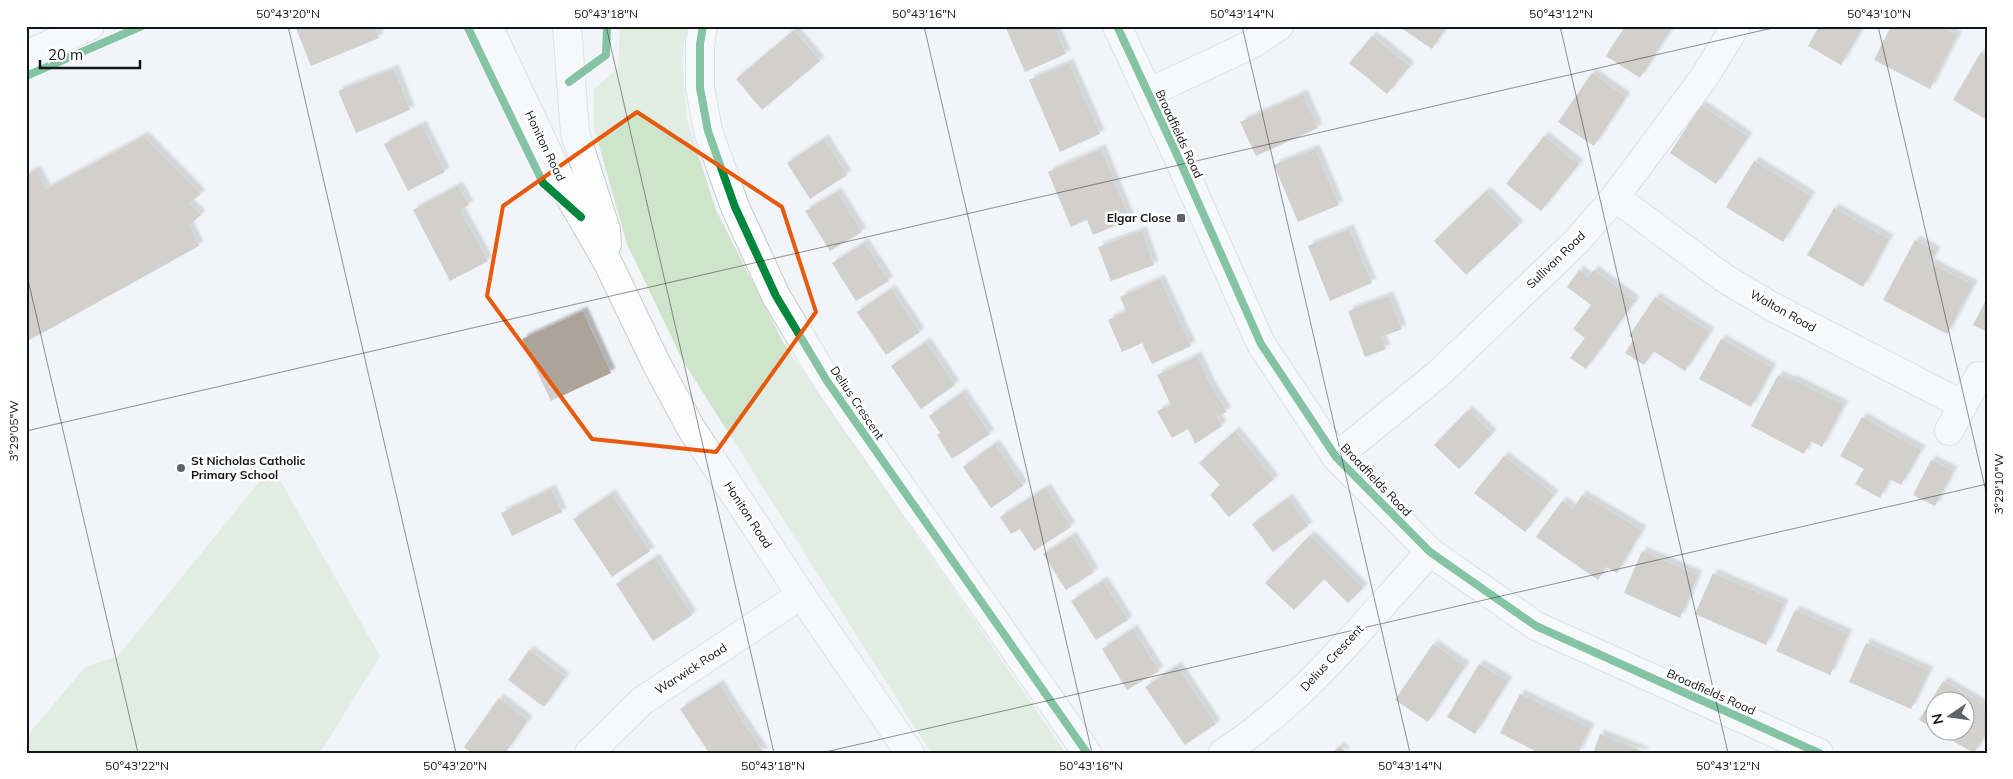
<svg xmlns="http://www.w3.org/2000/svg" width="2013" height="779" viewBox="0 0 2013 779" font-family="Mulish,sans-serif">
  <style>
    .green { fill: #cfe5cb }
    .building { fill: #aca499; filter: url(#shadow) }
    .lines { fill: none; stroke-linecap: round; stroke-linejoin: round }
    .minor-casing { stroke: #c6c9cb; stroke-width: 30 }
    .major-casing { stroke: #c6c9cb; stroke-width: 30 }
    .minor { stroke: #fdfdfe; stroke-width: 28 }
    .major { stroke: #fdfdfe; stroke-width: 28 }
    .cycleway-casing { stroke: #fff; stroke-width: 11 }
    .cycleway { stroke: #00873e; stroke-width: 8 }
    .marked { fill: none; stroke: #e8590c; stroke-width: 4; stroke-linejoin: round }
    .ticks { fill: none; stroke: #131517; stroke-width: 1; stroke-opacity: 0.45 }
    .poi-dot { fill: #616366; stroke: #fff; stroke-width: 2 }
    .labels { text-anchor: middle; stroke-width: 5; stroke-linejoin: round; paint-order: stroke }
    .street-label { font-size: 12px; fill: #131517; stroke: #fff }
    .poi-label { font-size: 12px; font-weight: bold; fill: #131517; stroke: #fff; text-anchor: end }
    .neatline { fill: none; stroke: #131517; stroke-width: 2 }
    .ticks-label { font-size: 12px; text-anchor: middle; fill: #131517 }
  </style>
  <defs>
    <filter id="shadow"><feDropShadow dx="4.5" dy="-4.5" stdDeviation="1" flood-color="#0004"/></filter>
  </defs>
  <rect width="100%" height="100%" fill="#f1f4f8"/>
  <path class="green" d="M620,26H687L682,59L687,120L716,210L784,344L1066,753H931L683,361L627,244L594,128V89L618,68Z
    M272,466L380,656L320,753H29L26,751V737L86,666L117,657Z"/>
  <path class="building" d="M295,26H375L379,38L311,66Z
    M1005,26H1054L1066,54L1025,72Z
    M1398,26H1447L1432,49Z
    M1625,26H1673L1640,78L1606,56Z
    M1819,26H1863L1841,65L1808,46Z
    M1891,26H1939L1957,36L1930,89L1874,60Z
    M794,30L820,61L762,110L736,79Z
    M1372,36L1410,66L1387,94L1349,63Z
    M1981,52L1987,56V120L1953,100Z
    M1069,63L1100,134L1060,152L1029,80Z
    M394,69L410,110L356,133L338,91Z
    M1592,73L1626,97L1594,146L1558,122Z
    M1303,94L1318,128L1256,156L1240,122Z
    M1701,105L1748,137L1716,184L1670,153Z
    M422,125L445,172L408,191L384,144Z
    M144,136L201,194L189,203L201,215L189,225L199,246L26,342V175L36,170L46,189Z
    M1544,136L1579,164L1541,211L1506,184Z
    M824,139L847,175L810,199L787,163Z
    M1101,149L1130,220L1093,235L1087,220L1071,227L1048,172Z
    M1315,149L1339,205L1298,222L1274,165Z
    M1754,161L1811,196L1783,242L1726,207Z
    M458,186L469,205L460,210L488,261L450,281L413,210Z
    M1486,191L1519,225L1466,275L1434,241Z
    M837,192L862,232L830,251L805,211Z
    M1834,208L1889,239L1863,287L1807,255Z
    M1349,229L1372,283L1330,301L1308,246Z
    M1142,231L1154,265L1111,281L1098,247Z
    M1915,240L1936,251L1930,263L1973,285L1947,334L1883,300Z
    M864,243L889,281L856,301L832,263Z
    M1579,270L1588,277L1594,270L1635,301L1586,369L1570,358L1585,338L1573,329L1591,305L1567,287Z
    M1160,279L1191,346L1152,364L1142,343L1122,352L1108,320L1126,311L1120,297Z
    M891,289L920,332L886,355L857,312Z
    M1389,296L1402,329L1381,337L1386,349L1365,357L1348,311Z
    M1655,297L1710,332L1685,371L1653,351L1644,365L1625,353L1634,339L1629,336Z
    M1987,298V332L1973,325Z
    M583,311L611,373L551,401L522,339Z
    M1721,339L1772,368L1751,407L1699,379Z
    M926,342L955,385L921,409L891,366Z
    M1197,356L1211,386L1227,412L1217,416L1222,426L1195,444L1188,429L1172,438L1157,411L1171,405L1157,375Z
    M1778,375L1790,381L1791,379L1844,405L1822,447L1811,441L1804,454L1751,426Z
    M962,393L990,434L952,459L937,435L940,433L929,416Z
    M1468,410L1492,434L1459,469L1434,445Z
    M1862,417L1921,450L1901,485L1890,479L1880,498L1855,484L1864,469L1840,456Z
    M1235,431L1274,479L1229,517L1210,495L1220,485L1199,463Z
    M995,444L1023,486L991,508L963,467Z
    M1504,456L1554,495L1525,532L1474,493Z
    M1931,460L1953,471L1935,506L1913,495Z
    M1046,488L1071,527L1034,551L1020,529L1011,534L1000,517Z
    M551,489L562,512L512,536L501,513Z
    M611,494L650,551L612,577L573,519Z
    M1582,495L1642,530L1617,573L1606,567L1598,580L1536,537L1562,501L1573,509Z
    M1288,498L1308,526L1273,552L1252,524Z
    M1310,535L1363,588L1348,603L1324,579L1294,610L1265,583Z
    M1072,536L1094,572L1066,590L1043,554Z
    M1642,551L1698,575L1680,618L1624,593Z
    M655,558L692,615L653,641L616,584Z
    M1713,573L1784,604L1766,645L1695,614Z
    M1103,581L1128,620L1096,640L1071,601Z
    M1795,610L1848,634L1830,675L1776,651Z
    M1133,629L1159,671L1127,690L1102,649Z
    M1866,643L1929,671L1911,709L1849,682Z
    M1433,644L1465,666L1428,722L1395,700Z
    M529,650L565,677L544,707L508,680Z
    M1479,664L1508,681L1475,734L1447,717Z
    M1177,666L1216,724L1185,745L1145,687Z
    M1943,681L1987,707V732L1974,753L1937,732H1966V702H1936V730L1919,720Z
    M719,684L741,719L764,753H709L680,709Z
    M1520,694L1590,728L1578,753H1539L1500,733Z
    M499,698L528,720L505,753H472L464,747Z
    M1600,734L1635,748L1647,753H1593Z
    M1340,746L1346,753H1332Z"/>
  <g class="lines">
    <g class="minor-casing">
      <path id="minor" d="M703,26L700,44V88L708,131L735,207L776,296L827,381L1087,753
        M1117,26L1178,157L1261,344L1336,457L1430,552L1536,626L1819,753
        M26,55L90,26
        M1148,93L1252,44L1279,26
        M1615,197L1724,278L1771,306L1963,405L1949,431
        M1963,405L1979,376
        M1336,457L1437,375L1577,241L1615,197L1703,79L1736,26
        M589,753L642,701L801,595
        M1223,753C1304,701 1365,622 1430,552"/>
    </g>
    <g class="major-casing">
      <path id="major" d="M488,26L563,185L608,263L656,363L691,428L801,595L910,753
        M567,26L575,133L606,230L607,244"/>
    </g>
    <use href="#minor" class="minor"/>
    <use href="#major" class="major"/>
    <g class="cycleway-casing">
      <path id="cycleway" d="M467,26L543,183L581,217
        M703,26L700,44V88L708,131L735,207L776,296L827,381L1087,753
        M1117,26L1178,157L1261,344L1336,457L1430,552L1536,626L1819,753
        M26,76L142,26
        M569,82L606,55L607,26"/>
    </g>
    <use href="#cycleway" class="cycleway"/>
  </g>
  <path d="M0 0H2013V779H0ZM637,112L782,207L816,312L716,452L592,439L487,296L503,206Z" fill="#f1f4f8" fill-opacity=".55" fill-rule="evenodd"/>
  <path class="marked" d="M637,112L782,207L816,312L716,452L592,439L487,296L503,206Z"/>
  <path class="ticks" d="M288,26L456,753M606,26L774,753M924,26L1092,753M1242,26L1410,753M1560,26L1728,753M1878,26L1987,496M26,271L138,753M26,431L1781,26M821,753L1987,484"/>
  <g class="poi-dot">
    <rect x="1176" y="213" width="10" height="10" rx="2.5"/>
    <circle cx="181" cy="468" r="5"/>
  </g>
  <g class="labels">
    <g class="street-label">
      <text transform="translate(1179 134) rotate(65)" y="4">Broadfields Road</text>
      <text transform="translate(545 146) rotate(64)" y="4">Honiton Road</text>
      <text transform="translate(1556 260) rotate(-44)" y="4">Sullivan Road</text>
      <text transform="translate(1783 311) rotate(29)" y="4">Walton Road</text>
      <text transform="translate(857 403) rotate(56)" y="4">Delius Crescent</text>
      <text transform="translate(1376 480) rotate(46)" y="4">Broadfields Road</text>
      <text transform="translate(748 515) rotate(57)" y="4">Honiton Road</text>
      <text transform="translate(1332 658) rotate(-47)" y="4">Delius Crescent</text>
      <text transform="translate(691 669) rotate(-33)" y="4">Warwick Road</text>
      <text transform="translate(1711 692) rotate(24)" y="4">Broadfields Road</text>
    </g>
    <g class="poi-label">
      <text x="1171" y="222">Elgar Close</text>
      <text x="191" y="465" text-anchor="start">St Nicholas Catholic<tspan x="191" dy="14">Primary School</tspan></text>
    </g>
  </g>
  <rect width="2013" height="779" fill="none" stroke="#ffffff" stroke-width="55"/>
  <g transform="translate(1950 716) rotate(257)"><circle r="24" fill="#ffffff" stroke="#a1a1a2"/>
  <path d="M0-4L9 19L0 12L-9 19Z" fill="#616366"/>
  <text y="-8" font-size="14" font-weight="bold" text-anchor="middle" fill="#131517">N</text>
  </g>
  <path d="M40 60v8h100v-8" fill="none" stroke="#131517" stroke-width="2.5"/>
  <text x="48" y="60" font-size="15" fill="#131517" stroke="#ffffff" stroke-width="4" paint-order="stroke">20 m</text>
  <rect x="28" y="28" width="1958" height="724" class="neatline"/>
  <g class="ticks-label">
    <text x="288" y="18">50°43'20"N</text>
    <text x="606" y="18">50°43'18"N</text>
    <text x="924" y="18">50°43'16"N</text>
    <text x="1242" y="18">50°43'14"N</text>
    <text x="1561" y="18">50°43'12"N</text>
    <text x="1879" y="18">50°43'10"N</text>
    <text transform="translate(14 431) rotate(-90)" y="4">3°29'05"W</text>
    <text transform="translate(1999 484) rotate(-90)" y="4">3°29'10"W</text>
    <text x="137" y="770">50°43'22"N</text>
    <text x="455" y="770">50°43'20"N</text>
    <text x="773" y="770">50°43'18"N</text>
    <text x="1091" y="770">50°43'16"N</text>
    <text x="1410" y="770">50°43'14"N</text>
    <text x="1728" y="770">50°43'12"N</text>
  </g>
</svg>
